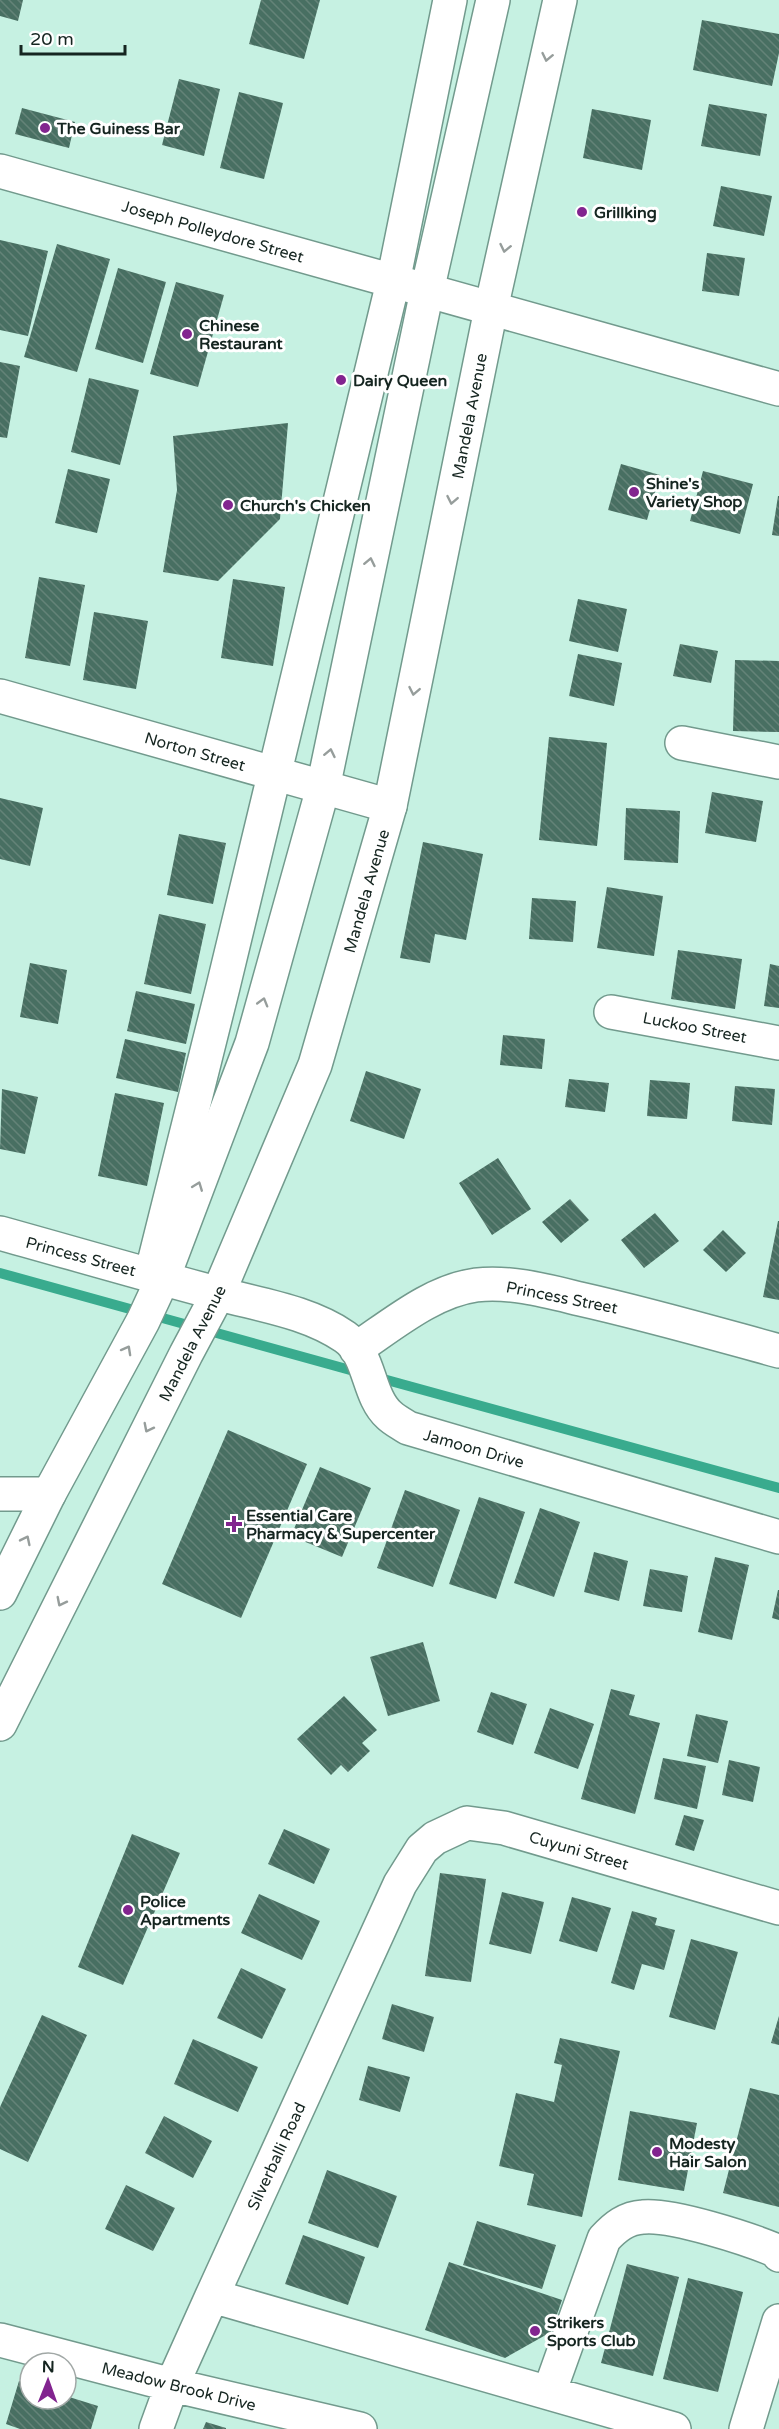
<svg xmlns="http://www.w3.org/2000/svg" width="779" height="2429" viewBox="0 0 779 2429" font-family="'Varela Round',sans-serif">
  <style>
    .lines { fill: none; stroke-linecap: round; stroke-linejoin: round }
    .stream { stroke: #39ab8e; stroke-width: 10 }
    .building { fill: url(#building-back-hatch) }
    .minor-casing { stroke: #729a8d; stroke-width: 36 }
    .major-casing { stroke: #729a8d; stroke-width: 36 }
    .minor { stroke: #fff; stroke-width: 33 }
    .major { stroke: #fff; stroke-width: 33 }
    .oneway { stroke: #969d9b }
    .poi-dot { fill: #82248f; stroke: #fff; stroke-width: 2 }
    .labels { text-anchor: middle; stroke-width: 6; stroke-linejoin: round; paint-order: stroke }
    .poi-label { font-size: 16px; font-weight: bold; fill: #152520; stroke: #fff; text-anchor: start }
    .street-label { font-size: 16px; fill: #152520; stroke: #fff }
  </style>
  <defs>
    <pattern id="building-back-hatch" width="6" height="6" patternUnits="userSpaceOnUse" patternTransform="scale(1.5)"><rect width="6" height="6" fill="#486f62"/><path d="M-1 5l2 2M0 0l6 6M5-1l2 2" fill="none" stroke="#648378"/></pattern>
  </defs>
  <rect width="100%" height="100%" fill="#c6f1e2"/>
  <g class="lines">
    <path class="stream" d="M0,1273L361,1373
      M376,1377L779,1488"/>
  </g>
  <path class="building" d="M0,0H23L18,21L0,16Z
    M261,0H320L304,59L249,44Z
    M702,20L779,34V53L772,86L693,70Z
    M179,79L220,89L204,156L162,145Z
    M239,92L283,103L264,179L220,168Z
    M709,104L767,114L760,156L701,146Z
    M22,108L75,122L69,148L15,134Z
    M592,109L651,120L642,170L583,158Z
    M721,186L772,196L764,236L713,226Z
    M0,240L48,251L28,336L0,330Z
    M57,244L110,259L77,372L24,357Z
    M707,253L745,258L739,296L702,291Z
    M118,268L166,282L143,363L95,349Z
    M176,282L224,295L198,387L150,374Z
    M0,362L20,366L7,438L0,437Z
    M89,378L139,390L120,465L71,452Z
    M288,423L280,519L218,581L163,572L177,490L173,436Z
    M621,464L660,475L647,520L608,510Z
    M68,469L110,479L97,533L55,523Z
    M703,471L753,484L740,534L690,521Z
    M778,496H779V536L772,535Z
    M39,577L85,585L70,666L25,658Z
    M233,579L285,587L273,666L221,658Z
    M578,599L627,609L618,652L569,641Z
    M94,612L148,621L136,689L83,680Z
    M680,644L718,651L711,683L673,676Z
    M578,654L622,663L614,706L569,696Z
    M735,660L779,661V732L733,731Z
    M549,737L607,743L597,846L539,840Z
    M712,792L763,801L756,842L705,833Z
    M0,798L43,808L30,866L0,859Z
    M626,808L680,811L678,863L624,860Z
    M179,834L226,843L213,904L167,895Z
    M423,842L483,854L466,940L435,934L430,963L400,958Z
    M607,887L663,896L654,956L597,948Z
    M532,898L576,901L573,942L529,939Z
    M159,914L206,924L191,994L144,984Z
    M678,950L742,959L735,1009L671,999Z
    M30,963L67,970L58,1024L20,1017Z
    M770,964L779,966V1008L764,1006Z
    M136,991L195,1004L186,1044L127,1031Z
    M503,1035L545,1039L542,1069L500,1065Z
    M125,1039L186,1053L178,1092L116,1078Z
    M366,1071L421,1089L404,1139L350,1121Z
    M569,1079L609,1083L605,1112L565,1107Z
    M650,1080L690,1083L687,1119L647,1116Z
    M735,1086L775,1089L772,1125L732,1121Z
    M2,1089L38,1097L25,1154L0,1149Z
    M115,1093L164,1103L147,1186L98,1176Z
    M498,1158L531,1209L492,1235L459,1183Z
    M570,1199L589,1220L561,1243L542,1222Z
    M655,1213L679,1241L644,1268L621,1240Z
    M778,1221H779V1300L763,1297Z
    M723,1230L746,1253L726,1272L703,1250Z
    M228,1430L307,1464L241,1618L162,1584Z
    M320,1467L371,1488L342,1557L291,1536Z
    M405,1490L460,1510L433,1587L377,1568Z
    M479,1497L525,1512L496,1599L449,1584Z
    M540,1508L580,1522L554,1597L514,1583Z
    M594,1552L628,1561L619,1601L584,1592Z
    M715,1557L749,1565L732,1640L698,1632Z
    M650,1569L688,1576L682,1612L643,1606Z
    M778,1590H779V1620L772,1618Z
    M423,1642L440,1701L388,1716L370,1657Z
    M611,1689L635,1695L629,1715L660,1723L635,1814L581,1799Z
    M491,1692L527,1704L513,1745L477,1732Z
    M344,1696L377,1730L362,1743L370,1751L348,1772L341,1765L331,1775L297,1739Z
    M550,1708L594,1724L578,1769L534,1753Z
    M696,1714L728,1721L718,1763L687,1756Z
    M663,1758L706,1766L697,1809L654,1799Z
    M729,1760L760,1767L753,1802L722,1795Z
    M684,1815L704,1820L694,1851L675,1845Z
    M284,1829L330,1849L314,1884L268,1864Z
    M132,1834L180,1853L123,1985L78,1967Z
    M440,1873L486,1879L471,1982L425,1976Z
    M502,1892L544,1902L531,1954L489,1944Z
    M259,1894L320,1921L302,1960L241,1933Z
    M572,1897L611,1908L597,1952L559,1941Z
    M632,1911L657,1918L655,1925L675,1930L664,1970L642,1964L634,1990L611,1983Z
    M691,1939L738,1952L715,2030L669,2017Z
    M241,1968L286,1989L262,2039L217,2018Z
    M392,2004L434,2017L424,2052L382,2039Z
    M42,2015L87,2035L28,2162L0,2149V2107Z
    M779,2016V2045L771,2043Z
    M560,2038L620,2051L582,2217L527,2205L534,2174L499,2166L516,2093L554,2102L562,2065L554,2063Z
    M193,2039L258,2067L238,2112L174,2084Z
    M368,2066L410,2077L400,2112L359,2100Z
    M750,2088L779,2095V2207L723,2193Z
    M630,2111L697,2123L684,2191L618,2180Z
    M164,2116L212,2141L193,2178L145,2153Z
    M327,2170L397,2196L378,2248L308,2223Z
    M126,2185L175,2208L153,2251L105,2229Z
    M477,2221L556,2245L542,2289L463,2265Z
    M303,2235L365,2257L348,2305L285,2284Z
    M449,2262L562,2300L551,2332L505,2358L425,2330Z
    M627,2264L679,2277L653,2376L601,2363Z
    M688,2278L743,2292L718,2392L663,2379Z
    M19,2381L30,2385V2399H66V2396L98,2406L91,2429H20L6,2424Z
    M206,2422L226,2428V2429H203Z"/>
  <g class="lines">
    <g class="minor-casing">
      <path id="minor" d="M0,171L779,389
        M0,696L390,806
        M682,743L779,762
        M611,1012L779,1043
        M0,1233C72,1253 144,1274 216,1293C259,1305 307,1311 345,1337C371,1355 367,1395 389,1415C394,1420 402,1424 408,1428L779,1537
        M151,1275L223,987L393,282L450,0
        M356,1349C392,1325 432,1291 476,1285C511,1281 547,1291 580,1299C647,1314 713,1333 779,1351
        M0,1494H49
        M212,2296L674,2429
        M0,2340L172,2385L360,2429
        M549,2393L604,2239C615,2227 626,2218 643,2217C672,2214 749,2239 777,2251L779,2255
        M156,2429L172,2385L212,2296L400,1884L422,1849L435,1838L467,1823L504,1828L779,1908
        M746,2429L779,2321"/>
    </g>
    <g class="major-casing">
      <path id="major" d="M0,1593L49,1494L143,1321L163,1278L252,1043L323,788L427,291L493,0
        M0,1724L186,1354L218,1294L315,1065L390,806L491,309L560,0"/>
    </g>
    <use href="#minor" class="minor"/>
    <use href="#major" class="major"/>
  </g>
  <defs><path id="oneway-chevron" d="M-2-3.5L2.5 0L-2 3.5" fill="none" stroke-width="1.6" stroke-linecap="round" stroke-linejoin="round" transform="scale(1.5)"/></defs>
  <g class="oneway">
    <use href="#oneway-chevron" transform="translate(547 57) rotate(102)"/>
    <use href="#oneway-chevron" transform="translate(505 248) rotate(102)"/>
    <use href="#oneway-chevron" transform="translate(452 500) rotate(101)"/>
    <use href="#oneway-chevron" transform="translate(370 562) rotate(-78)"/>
    <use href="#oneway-chevron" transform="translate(414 691) rotate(101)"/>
    <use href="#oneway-chevron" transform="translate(330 753) rotate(-78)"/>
    <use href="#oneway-chevron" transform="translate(263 1002) rotate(-74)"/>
    <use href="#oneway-chevron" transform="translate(198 1186) rotate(-69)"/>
    <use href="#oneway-chevron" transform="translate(127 1350) rotate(-61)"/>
    <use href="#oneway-chevron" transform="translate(148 1428) rotate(117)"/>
    <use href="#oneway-chevron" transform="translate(26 1540) rotate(-64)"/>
    <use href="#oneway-chevron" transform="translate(61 1602) rotate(117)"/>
  </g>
  <g class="poi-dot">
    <circle cx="45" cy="128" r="6"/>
    <circle cx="582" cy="212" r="6"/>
    <circle cx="187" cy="334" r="6"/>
    <circle cx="341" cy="380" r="6"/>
    <circle cx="634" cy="492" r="6"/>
    <circle cx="228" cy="505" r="6"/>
    <path d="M231 1515h6v6h6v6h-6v6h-6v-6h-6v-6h6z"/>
    <circle cx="128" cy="1910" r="6"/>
    <circle cx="657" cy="2152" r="6"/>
    <circle cx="535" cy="2331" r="6"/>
  </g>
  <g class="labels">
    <g class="poi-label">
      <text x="57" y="134">The Guiness Bar</text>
      <text x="594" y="218">Grillking</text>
      <text x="199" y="331">Chinese<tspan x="199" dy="18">Restaurant</tspan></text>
      <text x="353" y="386">Dairy Queen</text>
      <text x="646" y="489">Shine's<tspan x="646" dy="18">Variety Shop</tspan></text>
      <text x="240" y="511">Church's Chicken</text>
      <text x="246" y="1521">Essential Care<tspan x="246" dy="18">Pharmacy &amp; Supercenter</tspan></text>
      <text x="140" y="1907">Police<tspan x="140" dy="18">Apartments</tspan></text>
      <text x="669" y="2149">Modesty<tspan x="669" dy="18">Hair Salon</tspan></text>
      <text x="547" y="2328">Strikers<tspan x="547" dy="18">Sports Club</tspan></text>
    </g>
    <g class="street-label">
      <text transform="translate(213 231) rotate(16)" y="6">Joseph Polleydore Street</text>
      <text transform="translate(469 416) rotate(-79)" y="6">Mandela Avenue</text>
      <text transform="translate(195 751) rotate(16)" y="6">Norton Street</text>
      <text transform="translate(366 891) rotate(-74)" y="6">Mandela Avenue</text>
      <text transform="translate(695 1027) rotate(11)" y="6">Luckoo Street</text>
      <text transform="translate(81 1256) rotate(15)" y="6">Princess Street</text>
      <text transform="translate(562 1297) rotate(11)" y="6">Princess Street</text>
      <text transform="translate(192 1343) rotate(-63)" y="6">Mandela Avenue</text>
      <text transform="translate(474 1448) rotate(16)" y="6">Jamoon Drive</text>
      <text transform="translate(579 1850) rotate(16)" y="6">Cuyuni Street</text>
      <text transform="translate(276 2156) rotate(-65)" y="6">Silverballi Road</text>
      <text transform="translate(179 2386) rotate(14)" y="6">Meadow Brook Drive</text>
    </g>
  </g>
  <g transform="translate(48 2381) rotate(1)"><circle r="28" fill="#ffffff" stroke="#a1a8a6" stroke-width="1.5"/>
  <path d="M0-4.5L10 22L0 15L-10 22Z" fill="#82248f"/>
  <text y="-9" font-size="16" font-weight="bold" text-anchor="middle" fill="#152520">N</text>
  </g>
  <path d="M21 45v9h104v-9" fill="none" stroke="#152520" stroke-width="3"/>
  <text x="30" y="45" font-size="18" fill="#152520" stroke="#ffffff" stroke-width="4.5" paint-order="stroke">20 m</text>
</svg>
